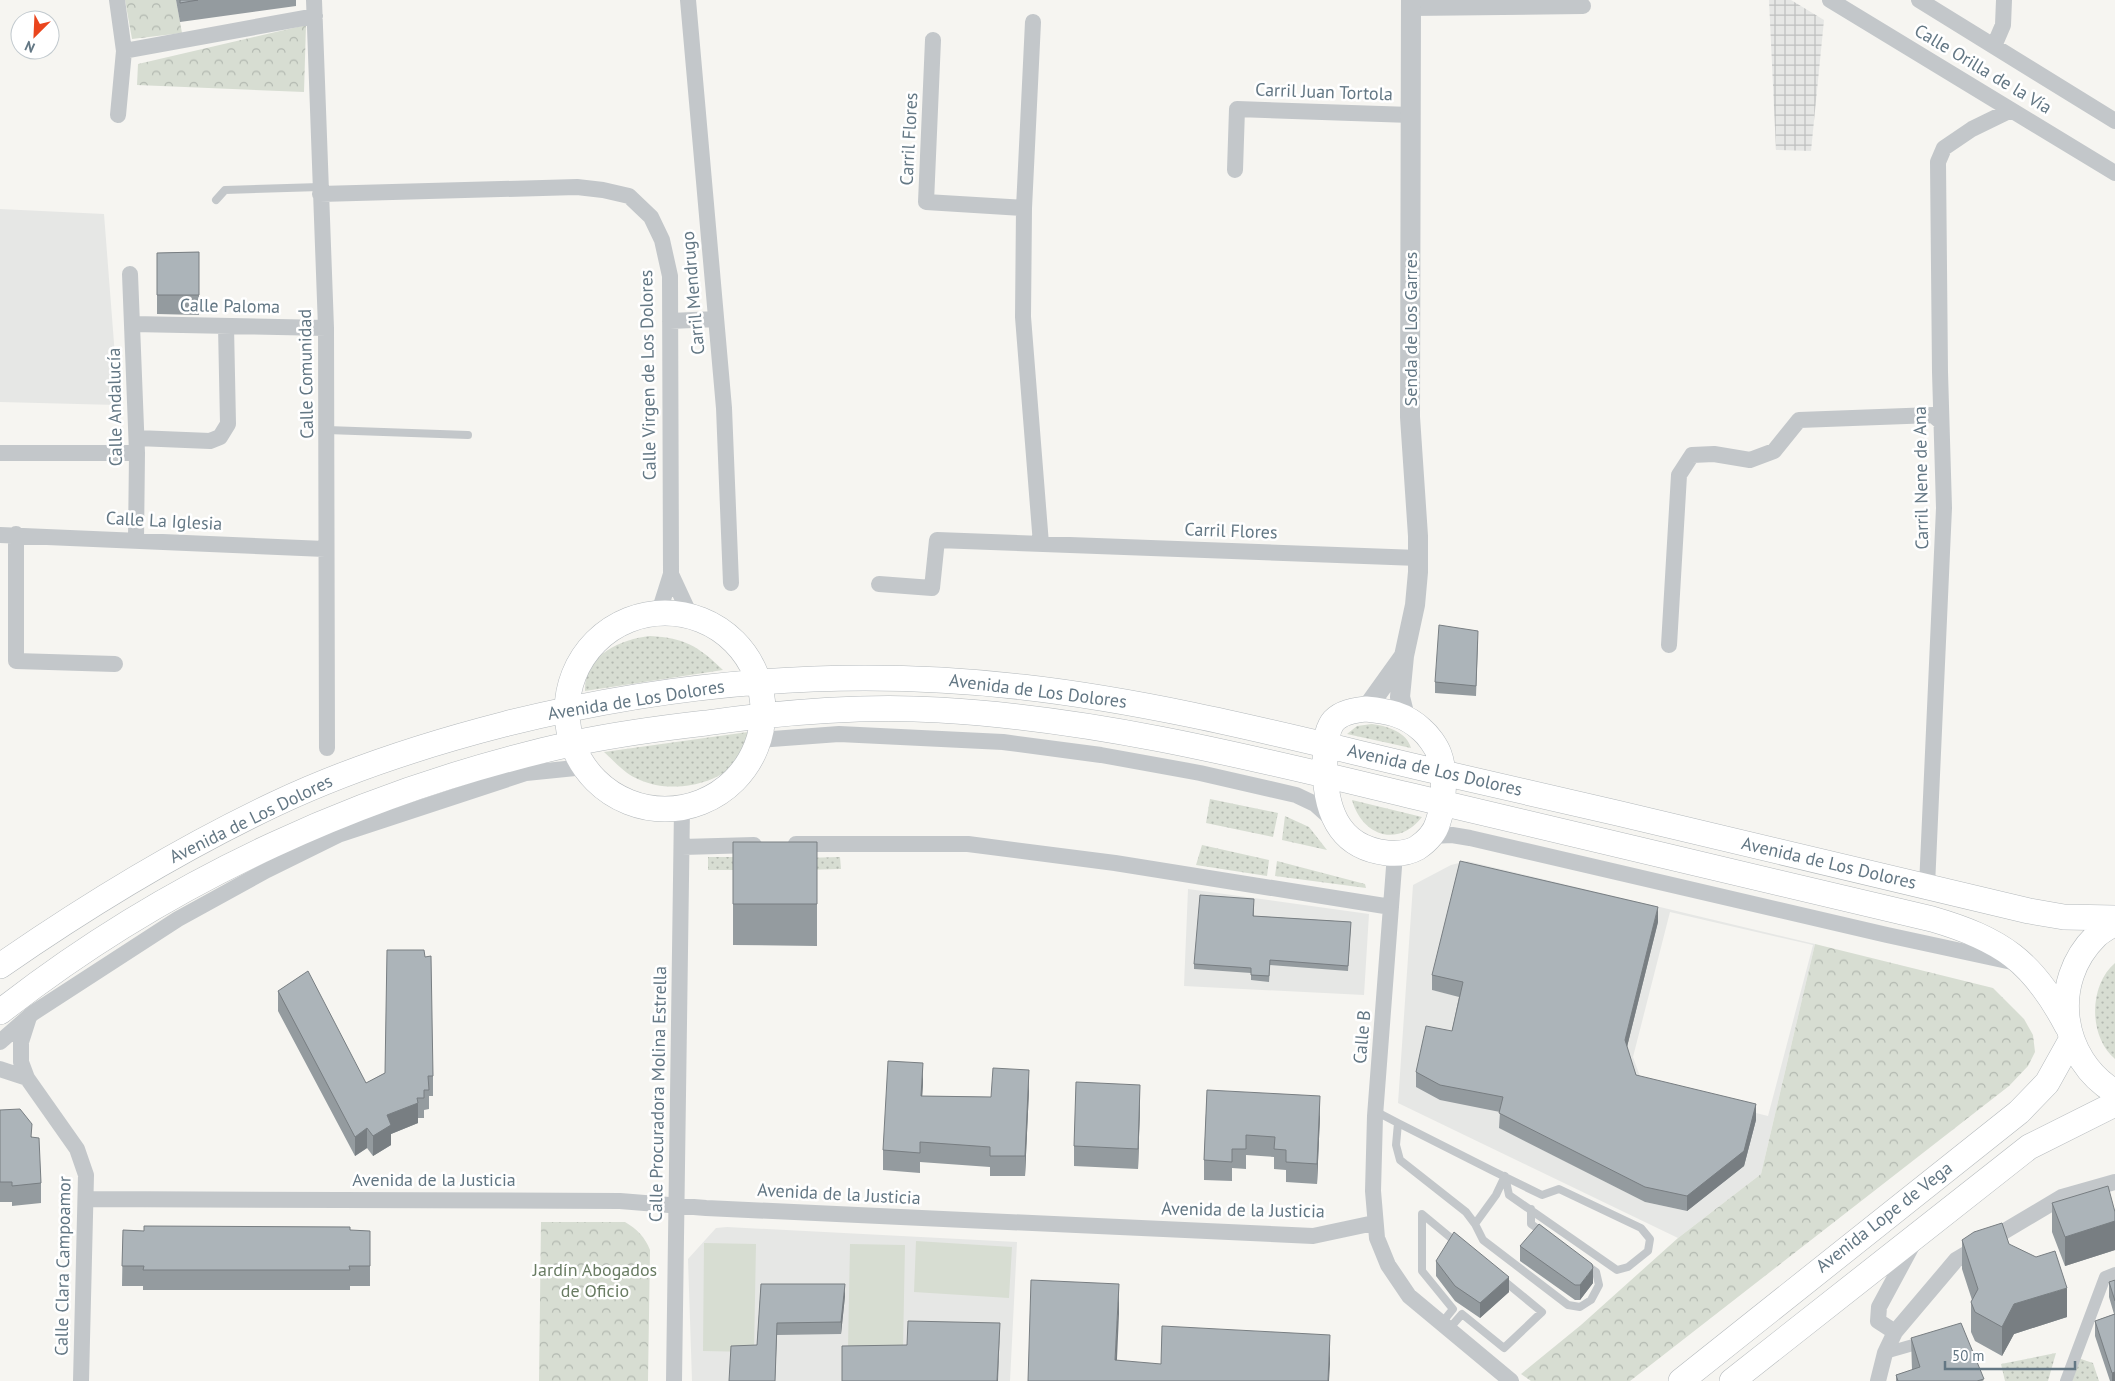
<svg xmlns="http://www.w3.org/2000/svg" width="2115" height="1381" viewBox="0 0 2115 1381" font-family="'PT Sans',sans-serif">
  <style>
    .built { fill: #e6e7e5; fill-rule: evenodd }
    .industrial { fill: url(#industrial-grid) }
    .grass { fill: url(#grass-dots) }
    .forest { fill: url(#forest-crowns) }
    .pitch { fill: #d7ddd2 }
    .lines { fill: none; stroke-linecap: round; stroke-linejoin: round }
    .primary-casing { stroke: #b4b9bc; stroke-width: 26 }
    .service { stroke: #c3c7ca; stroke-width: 8 }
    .pedestrian { stroke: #c3c7ca; stroke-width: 12 }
    .minor { stroke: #c3c7ca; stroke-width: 16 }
    .tertiary { stroke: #c3c7ca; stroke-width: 20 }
    .primary { stroke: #fff; stroke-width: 25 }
    .wall { fill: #949b9f }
    .shaded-wall { fill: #787e82 }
    .building { fill: #acb4b9; stroke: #787e82 }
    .labels { text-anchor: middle; stroke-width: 5; stroke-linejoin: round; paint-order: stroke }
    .street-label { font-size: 18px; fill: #637784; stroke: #fff }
    .park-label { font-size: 18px; fill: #687b62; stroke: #fff }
  </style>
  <defs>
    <pattern id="industrial-grid" width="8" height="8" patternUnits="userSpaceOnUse" patternTransform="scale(1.25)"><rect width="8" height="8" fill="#e6e7e5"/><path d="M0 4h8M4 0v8" fill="none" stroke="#bec0bf"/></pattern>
    <pattern id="grass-dots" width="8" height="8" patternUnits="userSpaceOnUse" patternTransform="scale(1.25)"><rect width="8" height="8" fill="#d7ddd2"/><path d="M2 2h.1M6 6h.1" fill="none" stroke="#b2b8b0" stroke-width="1.8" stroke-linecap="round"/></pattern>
    <pattern id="forest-crowns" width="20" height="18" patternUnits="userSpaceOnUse" patternTransform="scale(1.25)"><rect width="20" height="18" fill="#d7ddd2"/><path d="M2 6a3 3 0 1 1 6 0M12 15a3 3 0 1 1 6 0" fill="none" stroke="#b2b8b0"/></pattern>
  </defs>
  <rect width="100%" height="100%" fill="#f6f5f1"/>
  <path class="built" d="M0,209L104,214L115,356L117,405L0,402Z
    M1467,861L1815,944L1761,1174L1678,1238L1398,1103L1413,885L1451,865ZM1670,912L1813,945L1768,1116L1643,1085L1633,1057ZM1658,922L1625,1055L1636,1090L1687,1211L1645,1202L1500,1128L1503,1112L1452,1046L1463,997L1432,990Z
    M1188,889L1369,914L1364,995L1184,986Z
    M727,1227L1017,1242L1010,1381H692L688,1259L716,1228Z"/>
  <path class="industrial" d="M1769,0H1791L1824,20L1811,151L1776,150Z"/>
  <path class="grass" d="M650,636C685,638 698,646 723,670L585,691C584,655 621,639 650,636Z
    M1372,724C1387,726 1407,732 1411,748L1347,734L1357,726Z
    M748,732C747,781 677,797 640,780C625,774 616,763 604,752Z
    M1210,799L1278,813L1273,837L1206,823Z
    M1352,800L1422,817C1398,848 1362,836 1352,800Z
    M1285,816L1309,827L1327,850L1282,840Z
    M1202,845L1269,860L1267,876L1196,865Z
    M708,857H742V870H708Z
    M840,857L841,869L803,870V858Z
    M1277,861L1365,884L1366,888L1275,876Z
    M2115,963V1059C2088,1036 2089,985 2115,963Z
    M2056,1353L2048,1381H2005L2001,1364Z
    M2078,1358L2093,1363L2099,1381H2071Z"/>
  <path class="forest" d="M125,0H176L182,33L132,39Z
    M306,25L304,92L137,85L138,64Z
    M1815,944L1993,988L2024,1019L2033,1035L2035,1052L2028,1066L2009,1086L1630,1381H1531L1521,1374L1581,1325L1678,1238L1761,1174Z
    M541,1222H625C637,1229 645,1237 650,1250L648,1381H539Z"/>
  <path class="pitch" d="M916,1241L1012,1247L1009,1298L914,1292Z
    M704,1243L756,1244L754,1352L703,1351Z
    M850,1244L905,1245L903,1349L848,1348Z"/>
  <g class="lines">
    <g class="primary-casing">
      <path id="primary" d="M567 711a98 98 0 1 1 196 0a98 98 0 1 1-196 0Z
        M1366,709C1387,711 1405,714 1422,730C1428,735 1436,746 1439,754C1446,772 1444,805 1438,822C1435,833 1426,842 1417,848C1408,853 1397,854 1387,853C1335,847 1324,805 1325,760C1326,748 1325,734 1332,723C1339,713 1354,710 1366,709Z
        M2115,923C2109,927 2101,931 2096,936C2049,982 2060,1059 2115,1092
        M0,966C88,905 178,850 275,804C349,769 427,744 505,724C675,681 848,667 1022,687C1164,703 1301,740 1439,772C1636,817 1833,863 2029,911L2064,917L2115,918
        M0,1012C168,880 367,789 575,743C618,734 662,728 706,723C783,712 860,705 939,710C1099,719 1253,758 1408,795C1583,836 1757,878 1932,919C2001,939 2033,961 2067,1026
        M1681,1381L2019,1112L2047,1083L2071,1040
        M1732,1381L2029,1147L2115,1104"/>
    </g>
    <path class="service" d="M216,200L225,190L320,187
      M327,430L468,435
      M1375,1111L1398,1123L1396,1145L1400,1160L1466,1212L1475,1224L1496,1195L1505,1176L1509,1195L1617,1270L1628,1267L1648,1251L1650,1239L1641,1228L1559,1189L1542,1195L1493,1171L1398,1123
      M1531,1209V1224L1544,1233
      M1475,1224L1483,1240L1568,1305L1580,1307L1591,1300L1599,1285L1596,1272L1585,1264
      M1441,1324L1453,1309L1422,1271V1214L1457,1243
      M1448,1330L1462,1314L1504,1348L1542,1312L1503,1280"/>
    <path class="pedestrian" d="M1885,1353L1927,1341
      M2066,1381L2105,1277L2115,1273"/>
    <path class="minor" d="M117,0L124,51L118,115
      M314,0L326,328L327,748
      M688,0L724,408L731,583
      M1830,0L2115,173
      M1919,0L2115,121
      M1410,8L1583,6
      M1033,22L1024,208L1023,317L1041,544
      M933,40L926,202L1024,208
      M1994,46L2003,25L2004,0
      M124,51L315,16
      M1235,170L1237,109L1411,115
      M320,194L577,187L603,190L629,196L651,217L662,240L670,276L671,574L659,612
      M130,274L137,453L136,540
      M670,321L716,319
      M133,324L326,328
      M137,438L210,441L220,437L228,424L226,326
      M0,453H137
      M16,534V661L115,664
      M0,535L325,549
      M671,574L690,615
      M879,584L932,588L937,540L1418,558
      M1669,645L1679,475L1692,455L1714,454L1750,460L1774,451L1799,420L1933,415L1941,422
      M760,740L839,734L1003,742L1101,755L1200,773L1296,795L1315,804L1334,821
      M1431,836L1452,835L1470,838L1887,935L2012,962
      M796,844H968L1115,863L1391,907
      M682,847L754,845
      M1395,854L1375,1116L1373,1191L1377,1238L1388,1265L1409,1296L1511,1381
      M1927,886L1944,508L1940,372L1938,162L1944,148L1972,129L2011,110
      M29,1017L21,1042V1062L27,1078L77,1149L86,1175L81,1381
      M0,1042L33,1013L178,919L267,870L338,835L526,773L585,767
      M0,1069L27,1078
      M86,1199L620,1201L706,1208L1313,1236L1374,1223
      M1895,1332L1878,1321L1879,1307L1914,1242
      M674,1381L682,808
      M1878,1381L1885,1353L1895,1332L1956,1260L2062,1197L2115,1182"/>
    <path class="tertiary" d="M1366,709L1404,656
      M1405,717L1400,697L1404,656L1415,605L1418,572V536L1410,417L1411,0"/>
    <use href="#primary" class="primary"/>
  </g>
  <path class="wall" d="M176,0H296V6L180,22Z
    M199,252V315L157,314V253Z
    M1478,641L1476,696L1435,693V682Z
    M733,842H817V946L733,945Z
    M1254,904V916L1351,922L1348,971L1270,965L1269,982L1251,980V973L1194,969V964Z
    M1658,922L1627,1047L1636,1075L1756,1120L1744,1166L1687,1211L1645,1202L1499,1128L1500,1112L1440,1100L1416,1087V1072L1452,1031L1459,997L1432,990V975Z
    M425,957L433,1076V1096H429V1109L424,1110V1118H418V1123L391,1134V1145L373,1156L367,1148L355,1156L278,1011V991L366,1083L385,1073Z
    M923,1083L922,1096L991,1097L1029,1090L1025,1176H990V1167L920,1162V1173L883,1170V1150Z
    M1207,1090L1320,1116L1317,1184L1286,1182V1170L1274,1169V1157L1246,1155V1169L1232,1168V1181L1204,1180V1160Z
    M1140,1105L1138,1169L1074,1166V1146Z
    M0,1110L32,1137L41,1183V1203L12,1206V1202H0Z
    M2052,1203L2115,1212V1250L2065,1266L2052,1232Z
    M123,1230L144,1231H370V1286H350V1290H143V1286H122Z
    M1962,1240L2009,1244L2067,1317L2014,1334L2002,1356L1975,1341L1971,1332V1302L1972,1300L1962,1269Z
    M1520,1246L1593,1283L1580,1300H1575L1520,1261Z
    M1436,1261L1509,1292L1480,1318L1455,1301L1436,1276Z
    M2115,1280V1381H2110L2095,1336V1321L2114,1314L2109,1297V1282Z
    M761,1284L845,1296L841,1334L777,1335L775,1381H729L757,1345Z
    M1911,1338L1984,1381H1896V1375L1912,1370Z"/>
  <path class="shaded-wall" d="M1658,907V922L1625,1055V1040Z
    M923,1063V1083L921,1116V1096Z
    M1029,1070V1090L1025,1176V1156Z
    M1140,1085V1105L1138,1169V1149Z
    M1320,1096V1116L1317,1184V1164Z
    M418,1103V1123L391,1134V1145L373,1156V1136L387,1115Z
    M1756,1104V1120L1744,1166L1687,1211V1196Z
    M367,1128V1148L355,1156V1137Z
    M2115,1221V1250L2065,1266V1237Z
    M1593,1268V1283L1580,1300V1285Z
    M1509,1277V1292L1480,1318V1303Z
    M845,1284V1296L841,1334V1322Z
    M1119,1284V1314L1116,1381L1115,1360Z
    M2067,1288V1317L2014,1334L2002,1356V1327L2014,1304Z
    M1000,1323L998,1381H997Z
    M1330,1335V1364L1329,1381H1328Z
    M2115,1372V1381H2112V1373Z"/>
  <path class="building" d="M180,0H198L180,3Z
    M199,252V295H157V253Z
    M1439,625L1478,631L1476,686L1435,682Z
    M733,842H817V904H733Z
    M1460,861L1658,907L1625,1040L1636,1075L1756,1104L1744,1151L1687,1196L1645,1187L1499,1113L1503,1097L1440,1085L1416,1072L1426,1026L1452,1031L1463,982L1432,975Z
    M1200,895L1254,899L1253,916L1351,922L1348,966L1270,960L1269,976L1251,975V968L1194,964Z
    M387,950H424L425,957L431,956L433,1076H428L429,1090H424V1098H417L418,1103L387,1115L391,1125L373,1136L367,1128L355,1137L278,991L308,971L366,1083L385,1073Z
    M888,1061L923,1063L921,1096L991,1097L993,1068L1029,1070L1025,1156H990V1147L920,1142V1153L883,1150Z
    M1076,1082L1140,1085L1138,1149L1074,1146Z
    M1207,1090L1320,1096L1317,1164L1286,1162V1150L1274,1149L1275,1137L1246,1135V1149H1232V1162L1204,1160Z
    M20,1109L32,1124L31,1137L39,1138L41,1183L12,1186V1182H0V1110Z
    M2108,1186L2115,1212V1221L2065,1237L2052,1203Z
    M2002,1223L2009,1244L2036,1257L2055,1251L2067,1288L2014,1304L2002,1327L1975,1312L1971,1302L1978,1289L1962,1240L1974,1232Z
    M1539,1224L1592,1264L1593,1268L1580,1285H1575L1520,1246Z
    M144,1226L350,1227V1230L370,1231V1266H349L350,1270H143L144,1266H122L123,1230L144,1231Z
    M1454,1232L1509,1277L1480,1303L1455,1286L1436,1261Z
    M1031,1280L1119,1284L1115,1360L1161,1364L1162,1326L1330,1335L1328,1381H1028Z
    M2115,1280V1301L2109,1282Z
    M761,1284H845L841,1322L777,1323L775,1381H729L731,1346L757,1345Z
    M2115,1314V1372L2112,1373L2095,1321Z
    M908,1321L1000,1323L997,1381H842V1346L907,1345Z
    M1961,1323L1984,1379L1977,1381H1898L1896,1375L1920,1367L1911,1338Z"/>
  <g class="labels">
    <g class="street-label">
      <text transform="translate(1983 69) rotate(31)" y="6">Calle Orilla de la Vía</text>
      <text transform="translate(1324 92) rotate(2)" y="6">Carril Juan Tortola</text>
      <text transform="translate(909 139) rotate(-87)" y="6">Carril Flores</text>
      <text transform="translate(693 293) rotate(-95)" y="6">Carril Mendrugo</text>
      <text transform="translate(230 306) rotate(1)" y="6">Calle Paloma</text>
      <text transform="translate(1411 329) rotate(-90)" y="6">Senda de Los Garres</text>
      <text transform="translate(306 374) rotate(-91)" y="6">Calle Comunidad</text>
      <text transform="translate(648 375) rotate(-91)" y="6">Calle Virgen de Los Dolores</text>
      <text transform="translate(115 407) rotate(-91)" y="6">Calle Andalucía</text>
      <text transform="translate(1921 478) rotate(-91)" y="6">Carril Nene de Ana</text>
      <text transform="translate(164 521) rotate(3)" y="6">Calle La Iglesia</text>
      <text transform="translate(1231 531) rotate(2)" y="6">Carril Flores</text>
      <text transform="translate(1038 691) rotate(7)" y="6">Avenida de Los Dolores</text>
      <text transform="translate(636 700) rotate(-9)" y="6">Avenida de Los Dolores</text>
      <text transform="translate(1435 770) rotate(13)" y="6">Avenida de Los Dolores</text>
      <text transform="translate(251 819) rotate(-26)" y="6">Avenida de Los Dolores</text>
      <text transform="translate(1829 863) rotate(13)" y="6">Avenida de Los Dolores</text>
      <text transform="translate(1362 1037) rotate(-85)" y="6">Calle B</text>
      <text transform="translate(658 1094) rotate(-89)" y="6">Calle Procuradora Molina Estrella</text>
      <text x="434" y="1186">Avenida de la Justicia</text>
      <text transform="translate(839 1194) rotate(3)" y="6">Avenida de la Justicia</text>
      <text transform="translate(1243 1210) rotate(1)" y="6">Avenida de la Justicia</text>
      <text transform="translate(1884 1217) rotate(-38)" y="6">Avenida Lope de Vega</text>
      <text transform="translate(63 1266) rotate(-89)" y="6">Calle Clara Campoamor</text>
    </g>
    <g class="park-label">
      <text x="595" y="1276">Jardín Abogados<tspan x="595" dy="21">de Oficio</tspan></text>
    </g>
  </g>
  <g transform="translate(35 35) rotate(204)"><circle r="24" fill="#ffffff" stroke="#c1c9ce"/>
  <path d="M0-4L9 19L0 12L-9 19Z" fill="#ea451d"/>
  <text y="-8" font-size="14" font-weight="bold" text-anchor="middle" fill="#637784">N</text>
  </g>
  <path d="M1945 1361v8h130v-8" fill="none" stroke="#637784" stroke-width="2.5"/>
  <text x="1952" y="1361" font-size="15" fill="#637784" stroke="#ffffff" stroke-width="4" paint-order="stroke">50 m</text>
</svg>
